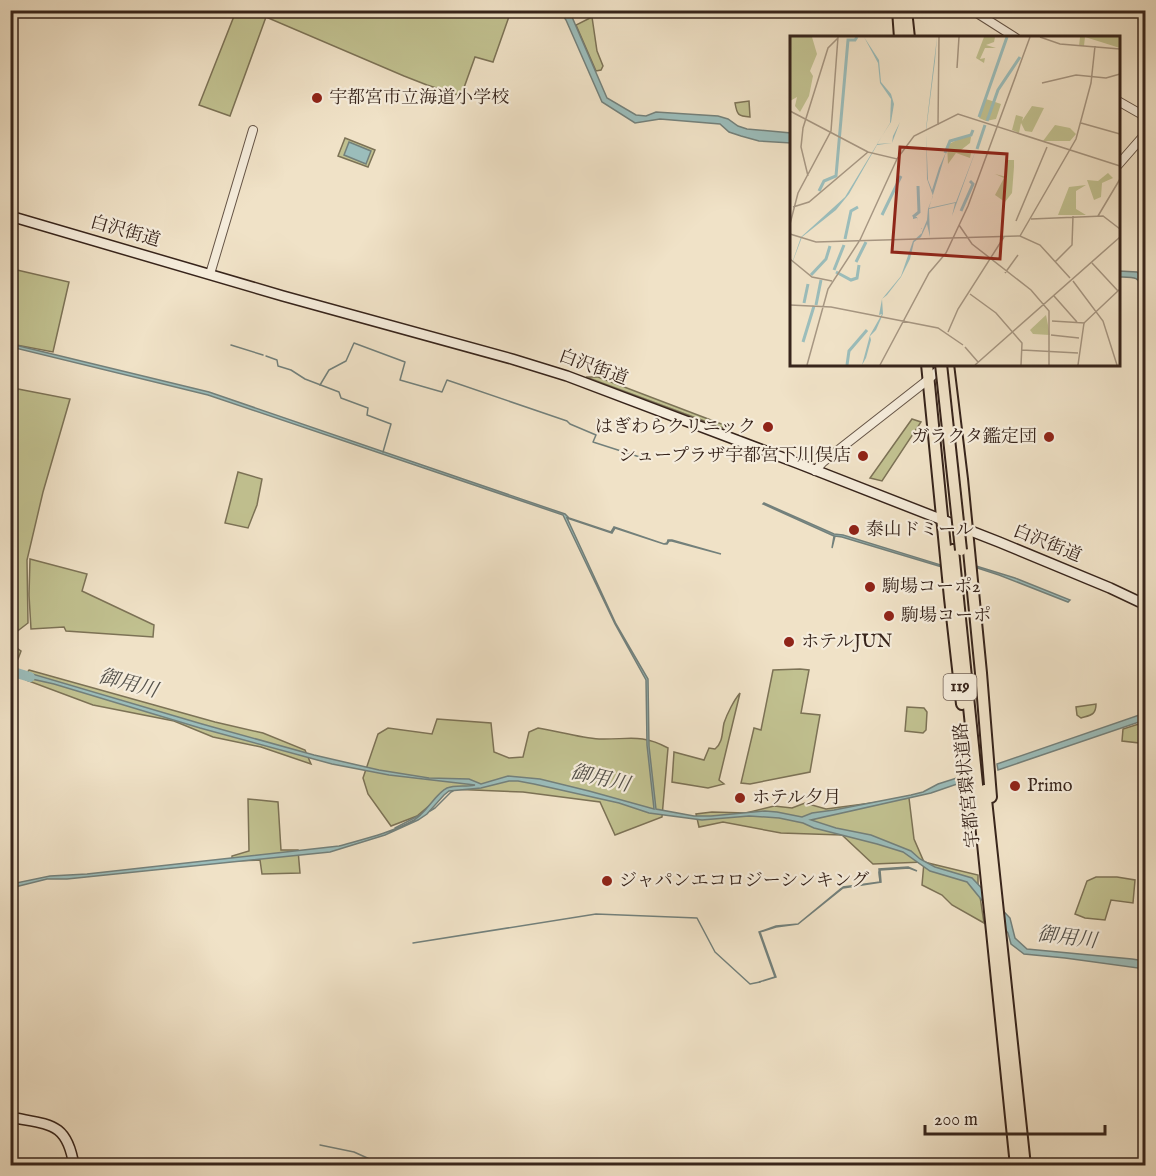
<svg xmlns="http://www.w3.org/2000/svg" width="1156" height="1176" font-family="'IM FELL English','Noto Serif JP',serif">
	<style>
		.green { fill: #c1c190; stroke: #7c7256; stroke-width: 1.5 }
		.water { fill: #9bbdbb; stroke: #73807b; stroke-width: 1.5 }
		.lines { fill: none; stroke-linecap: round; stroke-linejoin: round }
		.stream { stroke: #73807b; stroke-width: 1.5 }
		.river { stroke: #9bbdbb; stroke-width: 10 }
		.tertiary-casing { stroke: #655446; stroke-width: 10 }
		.secondary-casing { stroke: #37241b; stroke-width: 12 }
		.trunk-casing { stroke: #37241b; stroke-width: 14 }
		.tertiary { stroke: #f5ecdb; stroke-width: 8 }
		.secondary { stroke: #f5ecdb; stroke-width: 9 }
		.trunk { stroke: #f0e2c7; stroke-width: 10 }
		.trunk-bridge-casing { stroke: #37241b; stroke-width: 14; stroke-linecap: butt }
		.trunk-bridge { stroke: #f0e2c7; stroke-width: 10 }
		.poi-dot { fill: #8f2418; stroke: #f5ecdb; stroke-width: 2 }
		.labels { text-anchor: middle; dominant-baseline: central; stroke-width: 4.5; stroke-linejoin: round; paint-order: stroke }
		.shield { fill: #f5ecdb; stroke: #706055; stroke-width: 1.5 }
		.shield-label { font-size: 16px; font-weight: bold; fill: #37241b }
		.poi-label { font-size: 18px; fill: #37241b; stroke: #f5ecdb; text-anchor: start }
		.street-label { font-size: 18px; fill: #37241b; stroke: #f5ecdb }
		.water-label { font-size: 20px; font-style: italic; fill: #55524b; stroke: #f5ecdb }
		.inset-river { fill: none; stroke: #9bbdbb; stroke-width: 3 }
		.inset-road { fill: none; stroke: #a69682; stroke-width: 1.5 }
		.view { fill: #8f2418; fill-opacity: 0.15; stroke: #8f2418; stroke-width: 3 }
		.inset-edge { fill: none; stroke: #37241b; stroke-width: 3 }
	</style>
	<rect width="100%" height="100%" fill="#f0e2c7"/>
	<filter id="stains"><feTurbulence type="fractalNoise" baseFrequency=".00333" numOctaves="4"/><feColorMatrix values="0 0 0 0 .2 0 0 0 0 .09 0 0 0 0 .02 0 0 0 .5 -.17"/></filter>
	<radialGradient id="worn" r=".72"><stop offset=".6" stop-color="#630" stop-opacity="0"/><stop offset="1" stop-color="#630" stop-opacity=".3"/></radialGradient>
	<!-- green -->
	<g class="green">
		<path d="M236,11V10L511,11L493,62L475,57L461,96L427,85L404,76L266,17L230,116L199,105Z"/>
		<path d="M592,17L597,51L603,66L601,70L596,71L576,25Z"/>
		<path d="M749,101L750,117C738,116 737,115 735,103Z"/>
		<path d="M345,138L375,150L368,167L338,156Z"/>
		<path d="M17,270L69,282L53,352L11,344V300Z"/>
		<path d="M586,377H598L724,425L731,429L723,428Z"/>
		<path d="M18,389L70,399L43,492L27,560L28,623L11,636L10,412Z"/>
		<path d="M912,419L921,422L882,481L870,478Z"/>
		<path d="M238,472L262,479L257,505L248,528L225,523Z"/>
		<path d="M30,559L87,574L82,591L154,625L153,637L66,631L64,627L31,629L29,595Z"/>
		<path d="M11,644L21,651L18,659L11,665Z"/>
		<path d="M800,669L809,670L801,713L820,715L810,772L750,784L741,783L754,728L761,730L773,670Z"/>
		<path d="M29,670L215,722L263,733L305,750L311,764L261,747L213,737L174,721L93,705L26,680V674Z"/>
		<path d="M740,693L719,780L724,784L708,788L672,782L674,752L704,760L709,748L715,749C723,743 722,732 724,723C727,714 734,700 740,693Z"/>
		<path d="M1096,704C1096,715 1091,715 1081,718L1077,715L1076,707Z"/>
		<path d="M907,707L924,708L927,712L926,730L923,733L905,731Z"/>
		<path d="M437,719L491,723L494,752L509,758L523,757L529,732L538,728C557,731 580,738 599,739C627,740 641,733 668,748L662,817L615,835L600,802L523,792L449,789L417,816L391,826L368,794L363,778L378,734L388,728L432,734Z"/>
		<path d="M1145,722V762H1141L1139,743L1122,741L1123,729Z"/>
		<path d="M909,798L914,839L924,862L978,875V883L984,923L952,905L942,895L922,885L924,862L873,864L842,835L781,833L723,822L699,827L696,814L712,812L746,813L774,806L792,808L805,803L826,809Z"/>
		<path d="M248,799L278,802L281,850H298L300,873L262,874L260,860L232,861V856L249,851Z"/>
		<path d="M1096,877H1117L1135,880L1133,903L1111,900L1105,920L1085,918L1075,914L1087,881Z"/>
	</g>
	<!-- water -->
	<g class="water">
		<path d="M560,11H566L572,17L607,98L636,115L646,116L656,112L718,116L728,119L738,126L747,129L791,133V143L759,141L741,136L729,132L720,124L660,119L635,123L602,102L566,20Z"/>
		<path d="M349,142L371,151L366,164L344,155Z"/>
		<path d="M1119,271L1137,272L1145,280V291C1137,276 1136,277 1119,277Z"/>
		<path d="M11,344L209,392L565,514L569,518L611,532L614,527L664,544L667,543L668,540H672L721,554L672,541H669L667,544H664L615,528L612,533L567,518L616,624L648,679L649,746L656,809L694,816H711L765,811L777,812L802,817L812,813L834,810L911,795L923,792L938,784L963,776V782L931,793L811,820L836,828L871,835L911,851L920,859L935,867L972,878L1010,918L1015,938L1027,949L1132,959L1145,961V969L1065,958L1024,954L1011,944L1008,933L1002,925L967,882L930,871L903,852L877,844L814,828L803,823L779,818L749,816L702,820L649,813L619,803L534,784L518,781H509L481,788L449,791L444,795L427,814L418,820L385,835L330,852L67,879H47L11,888V884L50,876L87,874L339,846C364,839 391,833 414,820C427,812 436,793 447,788C455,785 466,787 475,785L389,775L332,764L200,728L54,684L14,675L19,670L202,724L314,755L379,770L429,778L469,779L481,784L508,776L540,779L589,791L654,809L647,745L646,680L615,624L563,515L208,395L11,347Z"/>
		<path d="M764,503L834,534L843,535L941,565L942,567L842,537L835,536L832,548L834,536L763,504Z"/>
		<path d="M976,566L1015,578L1070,600L1068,602L999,575L977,568Z"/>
		<path d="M1145,713V720L998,770L997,764Z"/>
		<path d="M908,867L917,871L909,868L880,870L881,882L843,888L798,924L776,927L760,932L776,977L759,982L775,977L759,932L776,926L798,924L843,887L880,882L879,869Z"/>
	</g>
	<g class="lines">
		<!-- stream -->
		<g class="stream">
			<path d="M231,345L263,355"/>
			<path d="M266,356L277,360L278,366L291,370L305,379L339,392L341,398L368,408L367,415L391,424L383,452"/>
			<path d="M320,385L329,370L346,361L354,343L405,362L400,380L442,392L447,380L567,421L570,424L596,435L593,442L649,460"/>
			<path d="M430,811L435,808L451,792L453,791"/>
			<path d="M395,828L420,815"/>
			<path d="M879,872L880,882"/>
			<path d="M413,943L596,914L697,918L715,952L750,984L760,982"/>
			<path d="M320,1145L354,1152L385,1166"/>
		</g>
		<!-- river -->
		<path class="river" d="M10,671L30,677"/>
		<!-- tertiary casing -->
		<g class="tertiary-casing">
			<g id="tertiary">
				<path d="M972,10L1016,38"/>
				<path d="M1118,101L1146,117"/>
				<path d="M1118,165L1146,133"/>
				<path d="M210,274L253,130"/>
				<path d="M815,471L823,462L929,379L943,366"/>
			</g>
		</g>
		<!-- secondary casing -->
		<g class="secondary-casing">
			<g id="secondary">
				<path d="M10,216L283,296L512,359L567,376L797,463L999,542L1110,588L1146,605"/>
				<path d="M10,1117C49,1125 67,1121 74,1166"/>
			</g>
		</g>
		<!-- trunk casing -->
		<g class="trunk-casing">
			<g id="trunk">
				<path d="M898,10L900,38"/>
				<path d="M906,10L909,38"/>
				<path d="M927,364L950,598L962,704"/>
				<path d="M948,364L962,479L981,673L991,797"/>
				<path d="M953,550L1016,1166"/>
				<path d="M985,790L1025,1166"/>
			</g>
		</g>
		<!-- tertiary -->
		<use href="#tertiary" class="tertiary"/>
		<!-- secondary -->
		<use href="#secondary" class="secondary"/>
		<!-- trunk -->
		<use href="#trunk" class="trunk"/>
		<!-- trunk-bridge casing -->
		<g class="trunk-bridge-casing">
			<path id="trunk-bridge" d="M941,364L961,550"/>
		</g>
		<!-- trunk-bridge -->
		<use href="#trunk-bridge" class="trunk-bridge"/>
	</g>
	<!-- markers -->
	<g class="poi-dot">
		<circle cx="317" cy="98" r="6"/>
		<circle cx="768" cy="427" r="6"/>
		<circle cx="1049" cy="437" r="6"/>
		<circle cx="863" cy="456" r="6"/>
		<circle cx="854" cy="530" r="6"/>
		<circle cx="870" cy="587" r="6"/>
		<circle cx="889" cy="616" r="6"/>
		<circle cx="789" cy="642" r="6"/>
		<circle cx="1015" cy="786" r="6"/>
		<circle cx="740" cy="798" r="6"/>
		<circle cx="607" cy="881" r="6"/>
	</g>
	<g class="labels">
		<!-- shield labels -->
		<rect class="shield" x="943.5" y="674" width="33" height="26" rx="4.5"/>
		<g class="shield-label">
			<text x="960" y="687">119</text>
		</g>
		<!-- poi labels -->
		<g class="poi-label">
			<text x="329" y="98">宇都宮市立海道小学校</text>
			<text x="756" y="427" text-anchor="end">はぎわらクリニック</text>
			<text x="1037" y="437" text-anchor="end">ガラクタ鑑定団</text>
			<text x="851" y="456" text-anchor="end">シュープラザ宇都宮下川俣店</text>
			<text x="866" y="530">泰山ドミール</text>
			<text x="882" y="587">駒場コーポ2</text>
			<text x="901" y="616">駒場コーポ</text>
			<text x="801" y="642">ホテルJUN</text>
			<text x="1027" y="786">Primo</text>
			<text x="752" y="798">ホテル夕月</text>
			<text x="619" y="881">ジャパンエコロジーシンキング</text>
		</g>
		<!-- street labels -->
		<g class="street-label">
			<text transform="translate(125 232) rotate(16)">白沢街道</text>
			<text transform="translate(593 368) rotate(20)">白沢街道</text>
			<text transform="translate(1047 544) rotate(22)">白沢街道</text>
			<text transform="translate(968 785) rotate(-96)">宇都宮環状道路</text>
		</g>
		<!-- water labels -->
		<g class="water-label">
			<text transform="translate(128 684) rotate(15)">御用川</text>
			<text transform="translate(600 779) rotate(13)">御用川</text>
			<text transform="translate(1067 938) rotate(7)">御用川</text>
		</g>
	</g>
	<!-- overview -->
	<g transform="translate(790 36)">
		<rect width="330" height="330" fill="#f0e2c7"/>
		<path d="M0,1H22L27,18L20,35L23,40L19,60L10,76L5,70L7,61L0,65ZM194,1H205L204,6L196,9L206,12H195L190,23L195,22L194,27L186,22ZM290,1H330V12L295,1L294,10H289ZM196,63L211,68L206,83L196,85L189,82ZM242,70L254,72L242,96L235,95L231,87L229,97L222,94L226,79L233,81L232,85ZM265,89L280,92L286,98L280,105H253ZM177,99L181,101L180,107L171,114L181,117L180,122L166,117L158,128L157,109ZM217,124H224V131L222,157L215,166L205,159L214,142L205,138L217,141ZM318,137L323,142L312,147L311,161L304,164L297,144L308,145ZM296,149L286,155V173L296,179H268L279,151ZM256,279L260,299L243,298L240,294Z" fill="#c1c190"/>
		<path d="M74,1L89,24L91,46L101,58L104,68L101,86L87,108L102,107L103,100L110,86L102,107L87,109L59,158L46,174L12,201L0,233L11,201L55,161L100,87L101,63L90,47L88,27ZM147,1L145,25L136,95L138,144L142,154L149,132L156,116L139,172L166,166L187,111L162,180L165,167L139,173L140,201L137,188L131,201L124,206L120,223L111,241L97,259L92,263L93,278L86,294L80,300L81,304L76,322L72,329L80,299L92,278L89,279L92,263L111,240L123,205L132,197V193H131V189L128,185L127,182L123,183V181H127L128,185L131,189V192L132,193V196L137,184L138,173L143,160L137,143L136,92Z" fill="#9bbdbb"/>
		<path class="inset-river" d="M189,81L217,1M197,85L208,54L230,21M187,113L195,89M155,117L160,105L181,99L183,94M29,155L34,145L46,140L58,4H65L67,1M171,175L183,148L180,145M92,179L111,140M123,181L129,176L128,150M55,203L61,175L68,171M66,226L76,206M44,234L54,209M46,236L61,244L67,242L69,229M21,239L36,223L40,210M14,267L18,248M26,269L31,244M13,306L24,270M57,329L59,315L77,294"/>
		<path class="inset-road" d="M250,1L270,8L330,13M167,32L169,1M252,47L286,39L316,42L330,38M0,75L78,116M291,87L330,98M148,89L149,1M18,140L11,111L13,92L38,12L48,2M3,171L19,166L78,116L107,123L124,100L168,78L330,130M308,180L330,143M241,183L313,180L330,193M226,185L257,111M0,188L8,157L41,95L48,1M169,189L182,208L241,254L259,275V329M0,198L26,206L230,200L250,209L280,242M230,200L286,103L301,47L305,10M0,223L22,241L42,245M265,226L282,209L283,180M302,227L328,255M215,237L228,219M283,245L313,285L327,329M180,258L206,277L232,307L231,329M264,260L287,286M0,269L41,271L148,292L173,309M262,285L295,287M158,296L168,273L214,201M261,299L289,302M175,311L188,326M232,314L288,317M17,329L38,253L70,204L107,123M90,329L139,237L156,217L178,170L240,1M185,329L330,201M288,329L294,287L330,253"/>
		<path class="view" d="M110,111L217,118L210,223L102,216Z"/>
		<rect width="330" height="330" class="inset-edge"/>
	</g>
	<!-- margin -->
	<rect width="1156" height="1176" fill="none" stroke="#f0e2c7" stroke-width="36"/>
	<rect x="12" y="12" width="1132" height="1152" fill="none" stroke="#37241b" stroke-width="3"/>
	<rect x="18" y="18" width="1120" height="1140" fill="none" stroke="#37241b" stroke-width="1.5"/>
	<!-- scale -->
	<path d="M925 1125v9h180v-9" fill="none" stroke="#37241b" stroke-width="3"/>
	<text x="934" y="1125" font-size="18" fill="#37241b" stroke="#f5ecdb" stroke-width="4.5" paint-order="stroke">200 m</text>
	<rect width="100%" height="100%" filter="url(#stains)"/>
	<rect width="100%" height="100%" fill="url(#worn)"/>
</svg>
